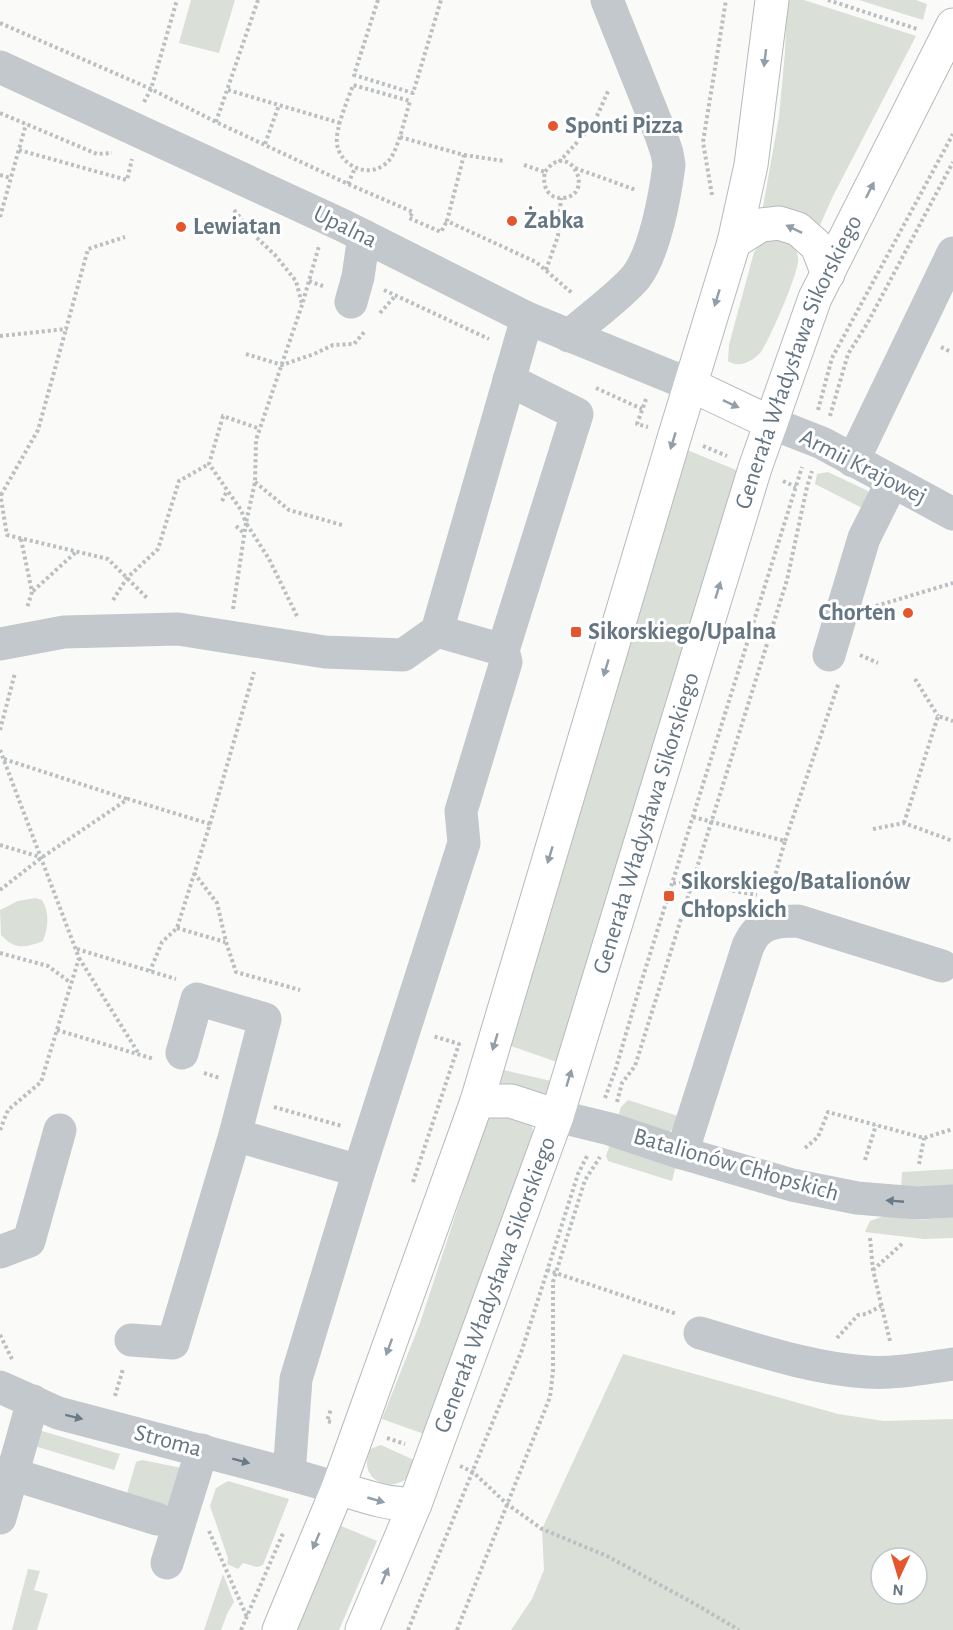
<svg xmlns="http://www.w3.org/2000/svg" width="953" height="1630" font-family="'Alegreya Sans',sans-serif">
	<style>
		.green { fill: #dadfd7; fill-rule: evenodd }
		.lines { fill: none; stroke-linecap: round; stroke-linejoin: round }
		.major-casing { stroke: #b5babe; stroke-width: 35 }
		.path { stroke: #bbbfc2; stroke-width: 4; stroke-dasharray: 3 3; stroke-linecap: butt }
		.minor { stroke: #c3c8cc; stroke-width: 33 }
		.major { stroke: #fff; stroke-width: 33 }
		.oneway { fill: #939fa8 }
		.oneway2 { fill: #6a7a87 }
		.poi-dot { fill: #e4572e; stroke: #fff; stroke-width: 2 }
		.labels { text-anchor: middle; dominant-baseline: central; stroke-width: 6; stroke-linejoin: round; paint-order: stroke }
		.poi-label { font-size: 24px; font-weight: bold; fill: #657683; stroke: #fff; text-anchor: start }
		.street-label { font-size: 24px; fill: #657683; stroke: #fff }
	</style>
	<rect width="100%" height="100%" fill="#fafaf8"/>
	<!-- green -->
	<g class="green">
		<path d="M191,0H235L219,53L179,43Z"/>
		<path d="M787,0H804L916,36L833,196L816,234L762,212L779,117L785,52Z"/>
		<path d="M859,0H916L927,4L923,20Z"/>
		<path d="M769,238L791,241C795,248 799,254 798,262C797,276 769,341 761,352C753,361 739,369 728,361L729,345L754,252L761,243Z"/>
		<path d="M687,450L741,472L557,1062L511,1046Z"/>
		<path d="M828,472L868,491L871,498L864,509L815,484L817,474Z"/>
		<path d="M35,898L42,900C50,913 48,928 43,941C25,948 15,950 1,935L0,910L18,901Z"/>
		<path d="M504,1070L551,1081L546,1094L518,1087L499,1089Z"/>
		<path d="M628,1100L678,1116L674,1128L669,1132L618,1117L621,1107Z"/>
		<path d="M495,1113L528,1119L532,1127L534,1136L427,1435L382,1419L420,1323L487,1119Z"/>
		<path d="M610,1144L676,1165L672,1181L608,1161L606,1156Z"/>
		<path d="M953,1169V1188H901L902,1172Z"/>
		<path d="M884,1216L919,1220L953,1217V1238L924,1239L865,1232L870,1221Z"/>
		<path d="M623,1354L838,1414L884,1421L953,1419V1630H511L532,1599L544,1570L542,1529ZM881,1558H917V1594H881Z"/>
		<path d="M35,1429L120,1454L114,1470L28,1444Z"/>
		<path d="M381,1445L416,1461C414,1466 411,1474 407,1478C394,1490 367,1484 367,1463C367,1459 369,1453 370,1449Z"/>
		<path d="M142,1460L182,1468L170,1506L160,1509L125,1500L136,1462Z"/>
		<path d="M228,1481L289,1499L263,1565L257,1567L243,1563L238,1569L227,1564L228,1558L210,1506L216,1488Z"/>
		<path d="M339,1525L377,1541L339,1630H294Z"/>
		<path d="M28,1569L40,1571L34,1590L48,1594L37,1630H12Z"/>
		<path d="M223,1574L234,1602L227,1614L221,1630H204Z"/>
	</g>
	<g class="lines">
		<!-- major casing -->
		<g class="major-casing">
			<g id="major">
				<path d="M734,242L761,225L779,223L798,229L817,246L828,274"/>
				<path d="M691,385L771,423"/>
				<path d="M477,1101H511L557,1116"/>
				<path d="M338,1488C364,1496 388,1505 415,1504"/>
				<path d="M279,1630L338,1488L477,1101L675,435L734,242L751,165L772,0"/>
				<path id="s1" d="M362,1630L415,1504L557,1116L755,468L815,298L953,25"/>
			</g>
		</g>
		<!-- path -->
		<g class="path">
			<path d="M378,0L354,75L413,93L441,0"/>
			<path d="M828,0L917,29"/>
			<path d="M0,23L151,89L216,122L348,184L413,212L409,218L441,232L447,221"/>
			<path d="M228,90L340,123"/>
			<path d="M144,102L151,89L177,0"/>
			<path d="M0,113L97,154L112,153"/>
			<path d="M216,122L258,0"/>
			<path d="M400,137C396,147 393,159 384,165C366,178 340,165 337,144C335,128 348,100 353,85L410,101L400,137L464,155L447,221L536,262L572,293"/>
			<path d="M265,144L279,105"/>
			<path d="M19,150L127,180L132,159"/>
			<path d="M464,155L504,161"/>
			<path d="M559,162L593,125L609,89"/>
			<path d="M524,165L545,172C542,185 547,199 563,198C597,195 569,137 545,172"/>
			<path d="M575,168L636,190"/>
			<path d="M0,175L11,178"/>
			<path d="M348,184L355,168"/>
			<path d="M712,195L703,142L726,0"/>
			<path d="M234,210L256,237L275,255L296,281L302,304"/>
			<path d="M0,217L26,124"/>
			<path d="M546,270L558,236L561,198"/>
			<path d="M309,281L323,286"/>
			<path d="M384,290L489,339"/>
			<path d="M380,313L396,295"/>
			<path d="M0,336L66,329L88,249L125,237"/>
			<path d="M941,347L951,352"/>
			<path d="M246,354L282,365L314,354L333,345L354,344L366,330"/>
			<path d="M596,388L642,409"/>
			<path d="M646,399L637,424L648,427"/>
			<path d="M818,410L832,358L953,134"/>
			<path d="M830,416L848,354L867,324L953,162"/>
			<path d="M703,446L727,456"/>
			<path d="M783,481L796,487"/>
			<path d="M255,482L289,510L342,525"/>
			<path d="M0,493L7,535L108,559L148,599"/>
			<path d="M1,495L38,430L66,329"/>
			<path d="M222,501L227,491"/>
			<path d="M236,526L244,533"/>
			<path d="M21,539L32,592L27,608"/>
			<path d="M33,591L76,552"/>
			<path d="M113,600L127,578L158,549L179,481L209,464"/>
			<path d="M876,606L953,583"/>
			<path d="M233,609L246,523L241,510L209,464L223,416L260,429"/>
			<path d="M297,616L269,559L246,523L255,482L256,440L302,305L319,246"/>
			<path d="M860,655L878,663"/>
			<path d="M915,679L938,716"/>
			<path d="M0,730L15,673"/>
			<path d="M0,750L79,958L41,1082L8,1110L0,1130"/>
			<path d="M4,759L127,799"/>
			<path d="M693,817L785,841L770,893"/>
			<path d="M904,823L938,716L953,721"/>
			<path d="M210,824L254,672"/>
			<path d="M873,829L904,823L953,841"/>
			<path d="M785,841L839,682"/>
			<path d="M0,845L40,857"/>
			<path d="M194,873L217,903L226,942L236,972L300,990"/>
			<path d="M673,883L692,884L757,895"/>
			<path d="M0,890L41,858L128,799L210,824L177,928L162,942L150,971"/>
			<path d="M177,928L225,942"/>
			<path d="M77,949L176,979"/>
			<path d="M0,953L48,966L71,983"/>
			<path d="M79,958L139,1054"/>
			<path d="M57,1030L154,1059"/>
			<path d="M204,1073L220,1078"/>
			<path d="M605,1098L615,1071L641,983L802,467"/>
			<path d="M617,1102L622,1083L635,1066L787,580L807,487L812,471"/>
			<path d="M274,1107L342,1126"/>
			<path d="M805,1148L818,1137L828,1112L924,1138L953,1129"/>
			<path d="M865,1160L876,1125"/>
			<path d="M919,1164L924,1138"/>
			<path d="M413,1182L459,1044L433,1036"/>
			<path d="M870,1238L873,1270L890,1341"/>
			<path d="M547,1270L677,1314"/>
			<path d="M873,1270L904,1242"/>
			<path d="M0,1335L12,1359"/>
			<path d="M837,1338L858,1315L866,1314L881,1306"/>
			<path d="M115,1396L123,1369"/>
			<path d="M331,1422L327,1421L331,1409"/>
			<path d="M387,1438L405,1444"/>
			<path d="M460,1466L473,1472L507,1504L542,1529L607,1556L695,1604L739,1630"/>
			<path d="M209,1531L247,1617"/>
			<path d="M241,1630L284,1531"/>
			<path d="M408,1630L522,1350L578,1174L588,1154"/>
			<path d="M457,1630L550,1397L553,1371V1282L585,1180L600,1157"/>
		</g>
		<!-- minor -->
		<g class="minor">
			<path d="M0,67L342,225L527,318L691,385"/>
			<path d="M351,302L358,277L364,236"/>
			<path d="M569,336C589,318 619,297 636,277C655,252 665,196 669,165L667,153L661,135L607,0"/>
			<path d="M771,423L822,443L953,514"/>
			<path d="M853,461L953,253"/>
			<path d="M0,644L64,632L178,629L325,652L403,655L437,631L527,318"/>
			<path d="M503,650L577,414L509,380"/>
			<path d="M829,655L864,538L892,482"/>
			<path d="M182,1053L197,999L265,1019L235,1135"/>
			<path d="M557,1116L610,1129L682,1153L792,1185L857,1198L917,1203L953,1201"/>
			<path d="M682,1153L748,946C750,942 753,936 756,933C767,921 784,921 798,921L942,966"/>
			<path d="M0,1252L29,1241L60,1130"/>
			<path d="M700,1333C755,1349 809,1368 866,1372C895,1374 925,1368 953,1364"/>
			<path d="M131,1340L173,1343L235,1135L359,1171"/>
			<path d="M0,1387L58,1413L289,1474L338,1488"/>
			<path d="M12,1474L157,1519"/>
			<path d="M289,1474L296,1379L359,1171L464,843L461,811L506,662L503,650L437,631"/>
			<path d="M0,1518L33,1401"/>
			<path d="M167,1563L202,1450"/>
		</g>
		<!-- major -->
		<use href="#major" class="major"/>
	</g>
	<!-- one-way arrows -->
	<defs><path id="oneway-solid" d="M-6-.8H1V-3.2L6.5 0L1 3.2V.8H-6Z" transform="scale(1.5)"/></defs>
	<g class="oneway">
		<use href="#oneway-solid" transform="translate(765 58) rotate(97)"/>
		<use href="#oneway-solid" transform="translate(870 190) rotate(-63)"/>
		<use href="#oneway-solid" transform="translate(794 229) rotate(-154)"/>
		<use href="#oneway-solid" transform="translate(717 298) rotate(107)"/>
		<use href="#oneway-solid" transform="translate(731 404) rotate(25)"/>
		<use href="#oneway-solid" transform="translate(673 441) rotate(107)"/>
		<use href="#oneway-solid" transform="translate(718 590) rotate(-73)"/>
		<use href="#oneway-solid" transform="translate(606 668) rotate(107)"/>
		<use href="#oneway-solid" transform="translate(550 855) rotate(107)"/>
		<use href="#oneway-solid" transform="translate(495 1042) rotate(107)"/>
		<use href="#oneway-solid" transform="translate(569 1078) rotate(-73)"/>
		<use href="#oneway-solid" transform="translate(389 1347) rotate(110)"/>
		<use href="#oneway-solid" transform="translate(376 1500) rotate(16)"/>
		<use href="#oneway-solid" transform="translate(316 1541) rotate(113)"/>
		<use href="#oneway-solid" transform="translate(385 1576) rotate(-67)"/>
	</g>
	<g class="oneway2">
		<use href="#oneway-solid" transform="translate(895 1201) rotate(-175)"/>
		<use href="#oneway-solid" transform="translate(74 1417) rotate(14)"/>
		<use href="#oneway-solid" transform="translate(241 1461) rotate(15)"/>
	</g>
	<!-- markers -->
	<g class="poi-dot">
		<circle cx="553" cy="126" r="6"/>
		<circle cx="512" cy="221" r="6"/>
		<circle cx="181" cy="227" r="6"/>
		<circle cx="908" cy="613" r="6"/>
		<rect x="570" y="626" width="12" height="12" rx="3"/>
		<rect x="663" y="890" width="12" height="12" rx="3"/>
	</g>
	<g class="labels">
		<!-- poi labels -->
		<g class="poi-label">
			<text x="565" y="126">Sponti Pizza</text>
			<text x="524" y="221">Żabka</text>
			<text x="193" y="227">Lewiatan</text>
			<text x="896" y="613" text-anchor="end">Chorten</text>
			<text x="588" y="632">Sikorskiego/Upalna</text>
			<text x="681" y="882">Sikorskiego/Batalionów<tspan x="681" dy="28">Chłopskich</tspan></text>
		</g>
		<!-- street labels -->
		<g class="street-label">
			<text transform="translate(345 227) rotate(26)">Upalna</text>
			<text stroke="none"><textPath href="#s1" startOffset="1342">Generała Władysława Sikorskiego</textPath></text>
			<text transform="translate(863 467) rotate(27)">Armii Krajowej</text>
			<text stroke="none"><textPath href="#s1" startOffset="856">Generała Władysława Sikorskiego</textPath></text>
			<text transform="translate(736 1165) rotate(16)">Batalionów Chłopskich</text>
			<text stroke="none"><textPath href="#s1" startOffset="370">Generała Władysława Sikorskiego</textPath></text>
			<text transform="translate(168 1441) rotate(15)">Stroma</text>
		</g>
	</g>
	<!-- north arrow -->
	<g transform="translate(899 1576) rotate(184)"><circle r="28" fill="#ffffff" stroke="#c1c8cd" stroke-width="1.5"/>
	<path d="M0-4.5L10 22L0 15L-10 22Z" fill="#e4572e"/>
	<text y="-9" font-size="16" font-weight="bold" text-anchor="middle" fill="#657683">N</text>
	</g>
</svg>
